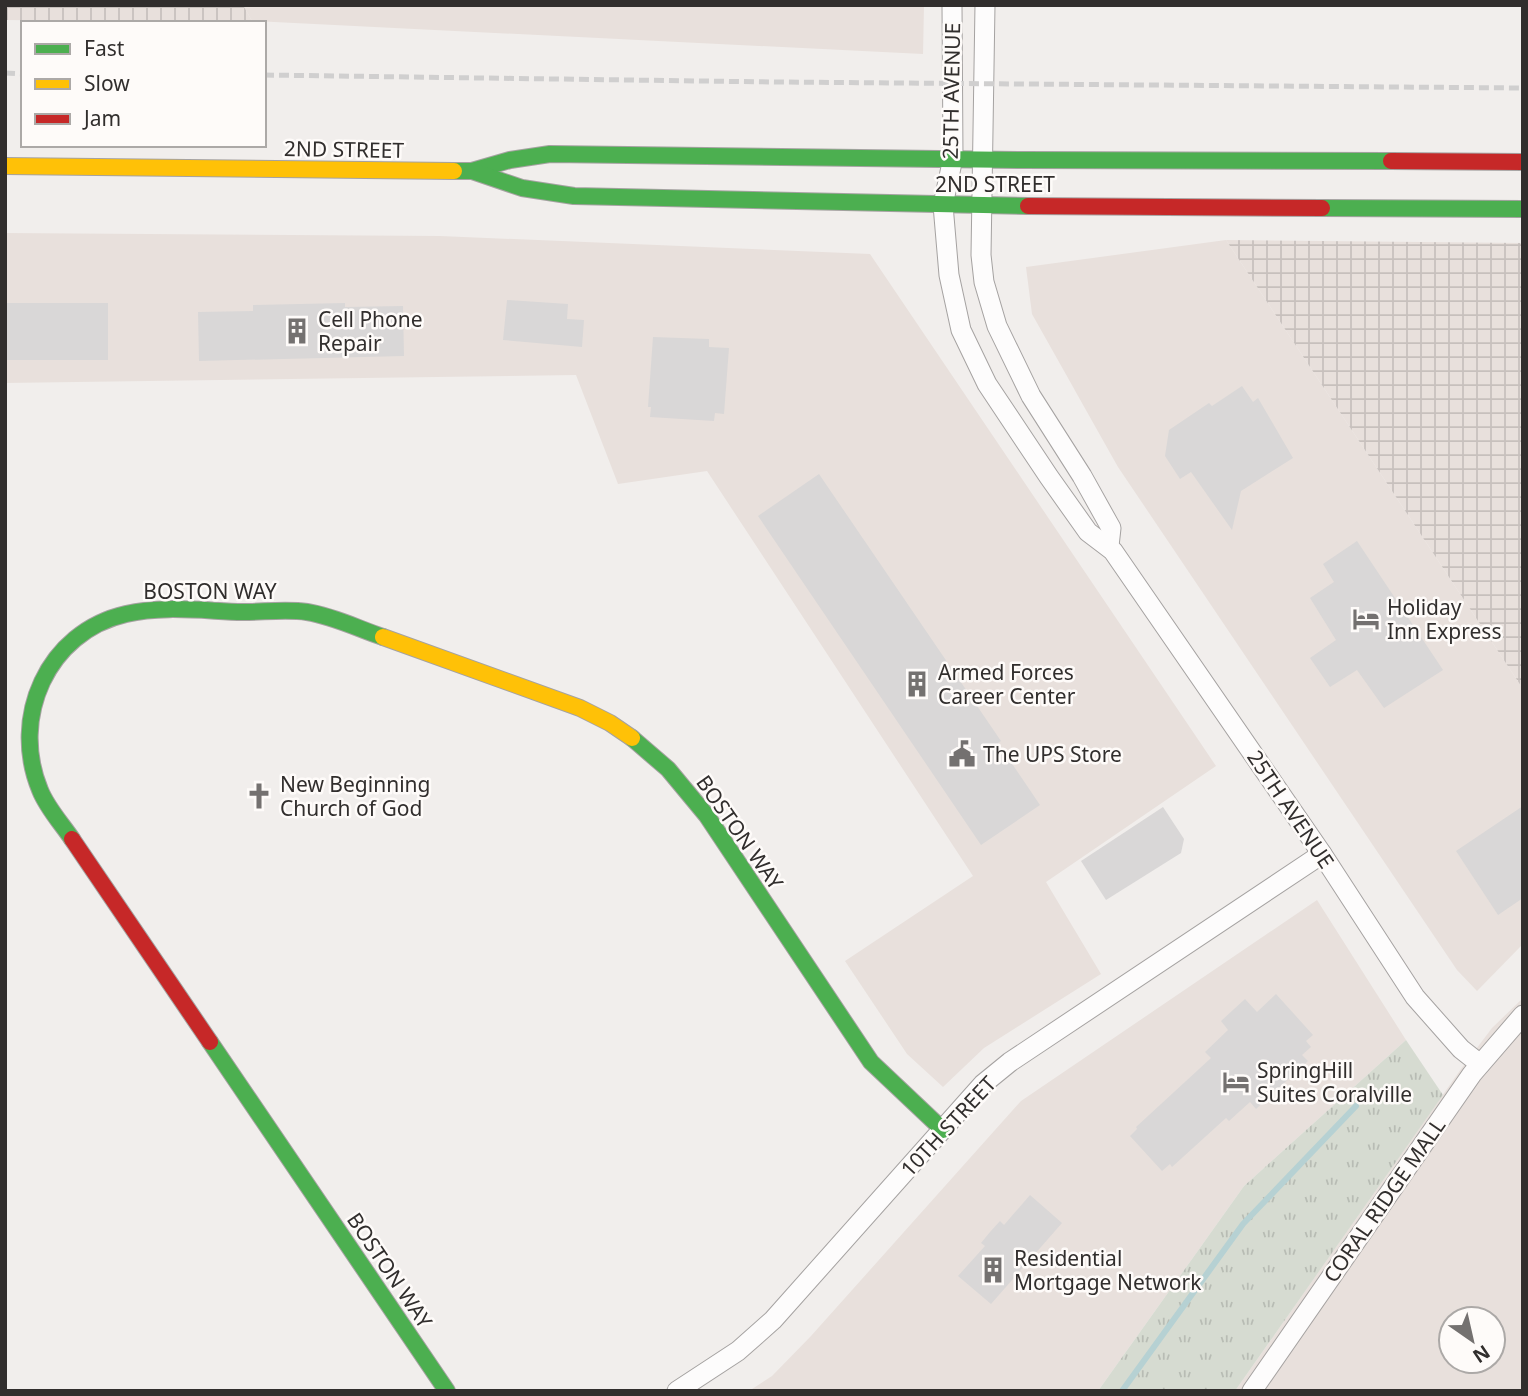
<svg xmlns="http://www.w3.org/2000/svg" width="1528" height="1396" font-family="'Noto Sans',sans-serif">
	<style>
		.built { fill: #e8e0dc; fill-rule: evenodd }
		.industrial { fill: url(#industrial-grid) }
		.park { fill: url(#park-tufts) }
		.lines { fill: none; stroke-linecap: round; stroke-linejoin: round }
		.stream { stroke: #b6d1d3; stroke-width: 6 }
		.building { fill: #d9d7d7 }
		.street-casing { stroke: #a5a2a1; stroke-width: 21 }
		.fast-casing { stroke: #a5a2a1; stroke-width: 18 }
		.slow-casing { stroke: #a5a2a1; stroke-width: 18 }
		.jam-casing { stroke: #a5a2a1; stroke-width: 18 }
		.street { stroke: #fdfcfc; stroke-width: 19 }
		.fast { stroke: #4caf50; stroke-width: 16 }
		.slow { stroke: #ffc107; stroke-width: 16 }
		.jam { stroke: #c62828; stroke-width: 16 }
		.rail { stroke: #d0cfcf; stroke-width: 5; stroke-dasharray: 10 5; stroke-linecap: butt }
		.labels { text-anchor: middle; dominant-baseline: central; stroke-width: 5; stroke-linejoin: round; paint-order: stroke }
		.street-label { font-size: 21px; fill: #312e2d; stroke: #fefbf9 }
		.poi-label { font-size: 21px; fill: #312e2d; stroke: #fefbf9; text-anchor: start }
	</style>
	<defs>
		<pattern id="industrial-grid" width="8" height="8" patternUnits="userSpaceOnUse" patternTransform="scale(1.75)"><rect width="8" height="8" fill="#e8e0dc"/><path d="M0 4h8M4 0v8" fill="none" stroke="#c7c0bd"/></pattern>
		<pattern id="park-tufts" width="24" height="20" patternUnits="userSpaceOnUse" patternTransform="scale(1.75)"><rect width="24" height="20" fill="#d6dbd1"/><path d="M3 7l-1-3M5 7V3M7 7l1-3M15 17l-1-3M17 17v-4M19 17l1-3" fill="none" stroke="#b8bcb4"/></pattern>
	</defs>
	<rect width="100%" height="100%" fill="#f1eeec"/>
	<!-- built -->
	<g class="built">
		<path d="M243,5H924L923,54L252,21Z"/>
		<path d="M5,233L440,236L870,254L1216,766L1046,882L1101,974L984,1048L943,1087L907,1054L845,961L973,876L707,471L618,484L576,375L5,383Z"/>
		<path d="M1226,240L1523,689V944L1477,991L1457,970L1118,467L1032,314L1026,267Z"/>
		<path d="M1317,900L1406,1040L1244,1186L1098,1391H749L772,1376L811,1336L1021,1101Z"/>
		<path d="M1523,998V1391H1235L1461,1069L1492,1028ZM1451,1319H1493V1361H1451Z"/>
	</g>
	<!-- industrial -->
	<g class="industrial">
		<path d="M5,5H243L252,21L5,20Z"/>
		<path d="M1226,240L1523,243V689Z"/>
	</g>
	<!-- park -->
	<path class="park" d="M1406,1040L1443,1095L1235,1391H1098L1244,1186Z"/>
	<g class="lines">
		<!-- stream -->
		<path class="stream" d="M1122,1391L1243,1224L1356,1106"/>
	</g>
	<!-- building -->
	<g class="building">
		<path d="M507,300L568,304L567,319L584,320L582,347L503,340Z"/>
		<rect x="5" y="303" width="103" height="57"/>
		<path d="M345,303V307L403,306L404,356L199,361L198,312L253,311V305Z"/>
		<path d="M653,337L709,339V347L729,348L724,414L715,413L714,421L650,417L651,407H648Z"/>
		<path d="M1242,386L1253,402L1258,398L1293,458L1241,491L1232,530L1191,472L1180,479L1165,456L1169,430L1209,403L1212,406Z"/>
		<path d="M819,474L1001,741L998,743L1040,805L981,845L758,516Z"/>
		<path d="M1357,541L1443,670L1384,708L1357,670L1330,687L1310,658L1336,640L1310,598L1334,582L1323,564Z"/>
		<path d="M1523,806V898L1498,915L1456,851Z"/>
		<path d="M1163,807L1184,839L1181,853L1106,900L1081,861Z"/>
		<path d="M1276,994L1313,1035L1306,1041L1311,1047L1302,1055L1308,1061L1256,1109L1250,1102L1229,1121L1226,1118L1172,1167L1170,1164L1162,1171L1130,1136L1137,1129L1136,1127L1211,1058L1205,1052L1228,1030L1221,1021L1245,999L1257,1012Z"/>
		<path d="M1030,1195L1062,1223L991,1304L958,1276L985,1246L981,1243L990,1232L1000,1221L1004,1225Z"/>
	</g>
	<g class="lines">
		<!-- street casing -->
		<g class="street-casing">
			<g id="street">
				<path d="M952,5L953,158L943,205L949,275L961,330L987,384L1049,477L1088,532L1113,551L1322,854L1415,997L1461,1049L1480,1064"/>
				<path d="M985,5L981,255L984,282L997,326L1031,396L1082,476L1111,528L1109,546"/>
				<path d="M677,1391L738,1351L773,1320L983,1084L1010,1062L1322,854"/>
				<path d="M1252,1391L1472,1074L1523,1015"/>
			</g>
		</g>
		<!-- fast casing -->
		<g class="fast-casing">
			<g id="fast">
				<path d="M454,171H472L510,160L550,154L1023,160L1391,161"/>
				<path d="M472,171L522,188L574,196L1028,206"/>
				<path d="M1322,208L1523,209"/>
				<path d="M632,738L668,769L707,816L871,1062L943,1130"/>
				<path d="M72,839C62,824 47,808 40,790C10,718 47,632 126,614C163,605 205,611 243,612C264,612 287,609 307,612C333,616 359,629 383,637"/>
				<path d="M210,1042L447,1391"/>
			</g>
		</g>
		<!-- slow casing -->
		<g class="slow-casing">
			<g id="slow">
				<path d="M5,166L454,171"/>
				<path d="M383,637L580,708L610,723L632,738"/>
			</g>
		</g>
		<!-- jam casing -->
		<g class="jam-casing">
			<g id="jam">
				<path d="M1391,161L1523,162"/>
				<path d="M1028,206L1322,208"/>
				<path d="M72,839L210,1042"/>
			</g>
		</g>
		<!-- street -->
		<use href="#street" class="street"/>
		<!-- fast -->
		<use href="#fast" class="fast"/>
		<!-- slow -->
		<use href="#slow" class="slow"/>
		<!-- jam -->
		<use href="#jam" class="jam"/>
		<!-- rail -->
		<g class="rail">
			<path d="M5,73L23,74"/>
			<path d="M264,75L774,82L1523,88"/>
		</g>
	</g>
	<!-- icons -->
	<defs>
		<g id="building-bare" transform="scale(2.1)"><path d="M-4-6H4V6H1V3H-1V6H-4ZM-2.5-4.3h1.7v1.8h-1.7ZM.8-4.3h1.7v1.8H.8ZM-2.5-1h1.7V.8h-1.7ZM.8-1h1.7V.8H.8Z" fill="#747170" stroke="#fefbf9" stroke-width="2.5" paint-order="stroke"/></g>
		<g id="hotel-bare" transform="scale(2.1)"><path d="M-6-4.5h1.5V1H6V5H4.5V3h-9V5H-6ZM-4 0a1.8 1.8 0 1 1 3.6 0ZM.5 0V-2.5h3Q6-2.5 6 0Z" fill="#747170" stroke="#fefbf9" stroke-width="2.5" paint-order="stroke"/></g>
		<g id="civic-bare" transform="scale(2.1)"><path d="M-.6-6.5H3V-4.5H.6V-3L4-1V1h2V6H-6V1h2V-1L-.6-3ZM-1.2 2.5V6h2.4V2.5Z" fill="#747170" stroke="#fefbf9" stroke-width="2.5" paint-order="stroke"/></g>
		<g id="church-bare" transform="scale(2.1)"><path d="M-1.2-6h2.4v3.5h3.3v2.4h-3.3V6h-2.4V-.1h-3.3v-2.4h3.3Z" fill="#747170" stroke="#fefbf9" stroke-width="2.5" paint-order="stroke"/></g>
	</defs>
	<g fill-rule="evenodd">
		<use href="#building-bare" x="297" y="331"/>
		<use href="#hotel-bare" x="1366" y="619"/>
		<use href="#building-bare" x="917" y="684"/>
		<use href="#civic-bare" x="962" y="754"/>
		<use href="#church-bare" x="259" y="796"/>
		<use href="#hotel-bare" x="1236" y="1082"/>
		<use href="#building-bare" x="993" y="1270"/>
	</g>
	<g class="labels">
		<!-- street labels -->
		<g class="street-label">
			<text transform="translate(951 91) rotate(-89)">25TH AVENUE</text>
			<text transform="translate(344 149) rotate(1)">2ND STREET</text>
			<text x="995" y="184">2ND STREET</text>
			<text x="210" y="591">BOSTON WAY</text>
			<text transform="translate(1291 809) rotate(56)">25TH AVENUE</text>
			<text transform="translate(740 832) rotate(55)">BOSTON WAY</text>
			<text transform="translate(948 1126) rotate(-47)">10TH STREET</text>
			<text transform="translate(1384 1200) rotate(-55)">CORAL RIDGE MALL</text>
			<text transform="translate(390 1270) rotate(56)">BOSTON WAY</text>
		</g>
		<!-- poi labels -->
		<g class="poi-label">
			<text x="318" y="319">Cell Phone<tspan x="318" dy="24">Repair</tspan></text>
			<text x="1387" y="607">Holiday<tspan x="1387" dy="24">Inn Express</tspan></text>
			<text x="938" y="672">Armed Forces<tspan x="938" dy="24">Career Center</tspan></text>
			<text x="983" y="754">The UPS Store</text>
			<text x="280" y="784">New Beginning<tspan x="280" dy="24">Church of God</tspan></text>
			<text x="1257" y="1070">SpringHill<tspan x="1257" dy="24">Suites Coralville</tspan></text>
			<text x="1014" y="1258">Residential<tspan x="1014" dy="24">Mortgage Network</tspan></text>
		</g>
	</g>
	<!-- border -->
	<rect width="1528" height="1396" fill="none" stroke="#312e2d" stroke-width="14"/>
	<!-- legend -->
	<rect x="21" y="21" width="245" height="126" fill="#fefbf9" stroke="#aca9a7" stroke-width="2"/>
	<rect x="35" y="44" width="35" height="10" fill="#4caf50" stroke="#aca9a7" stroke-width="2"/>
	<text x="84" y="56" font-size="21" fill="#312e2d">Fast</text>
	<rect x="35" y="79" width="35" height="10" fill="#ffc107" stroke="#aca9a7" stroke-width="2"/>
	<text x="84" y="91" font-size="21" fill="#312e2d">Slow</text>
	<rect x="35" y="114" width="35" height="10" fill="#c62828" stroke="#aca9a7" stroke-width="2"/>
	<text x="84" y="126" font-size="21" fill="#312e2d">Jam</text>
	<!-- north arrow -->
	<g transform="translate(1472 1340) rotate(146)"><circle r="33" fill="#fefbf9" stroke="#aca9a7" stroke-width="2"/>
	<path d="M0-5L12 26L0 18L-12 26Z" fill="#747170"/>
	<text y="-10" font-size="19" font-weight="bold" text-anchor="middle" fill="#312e2d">N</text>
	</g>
</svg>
